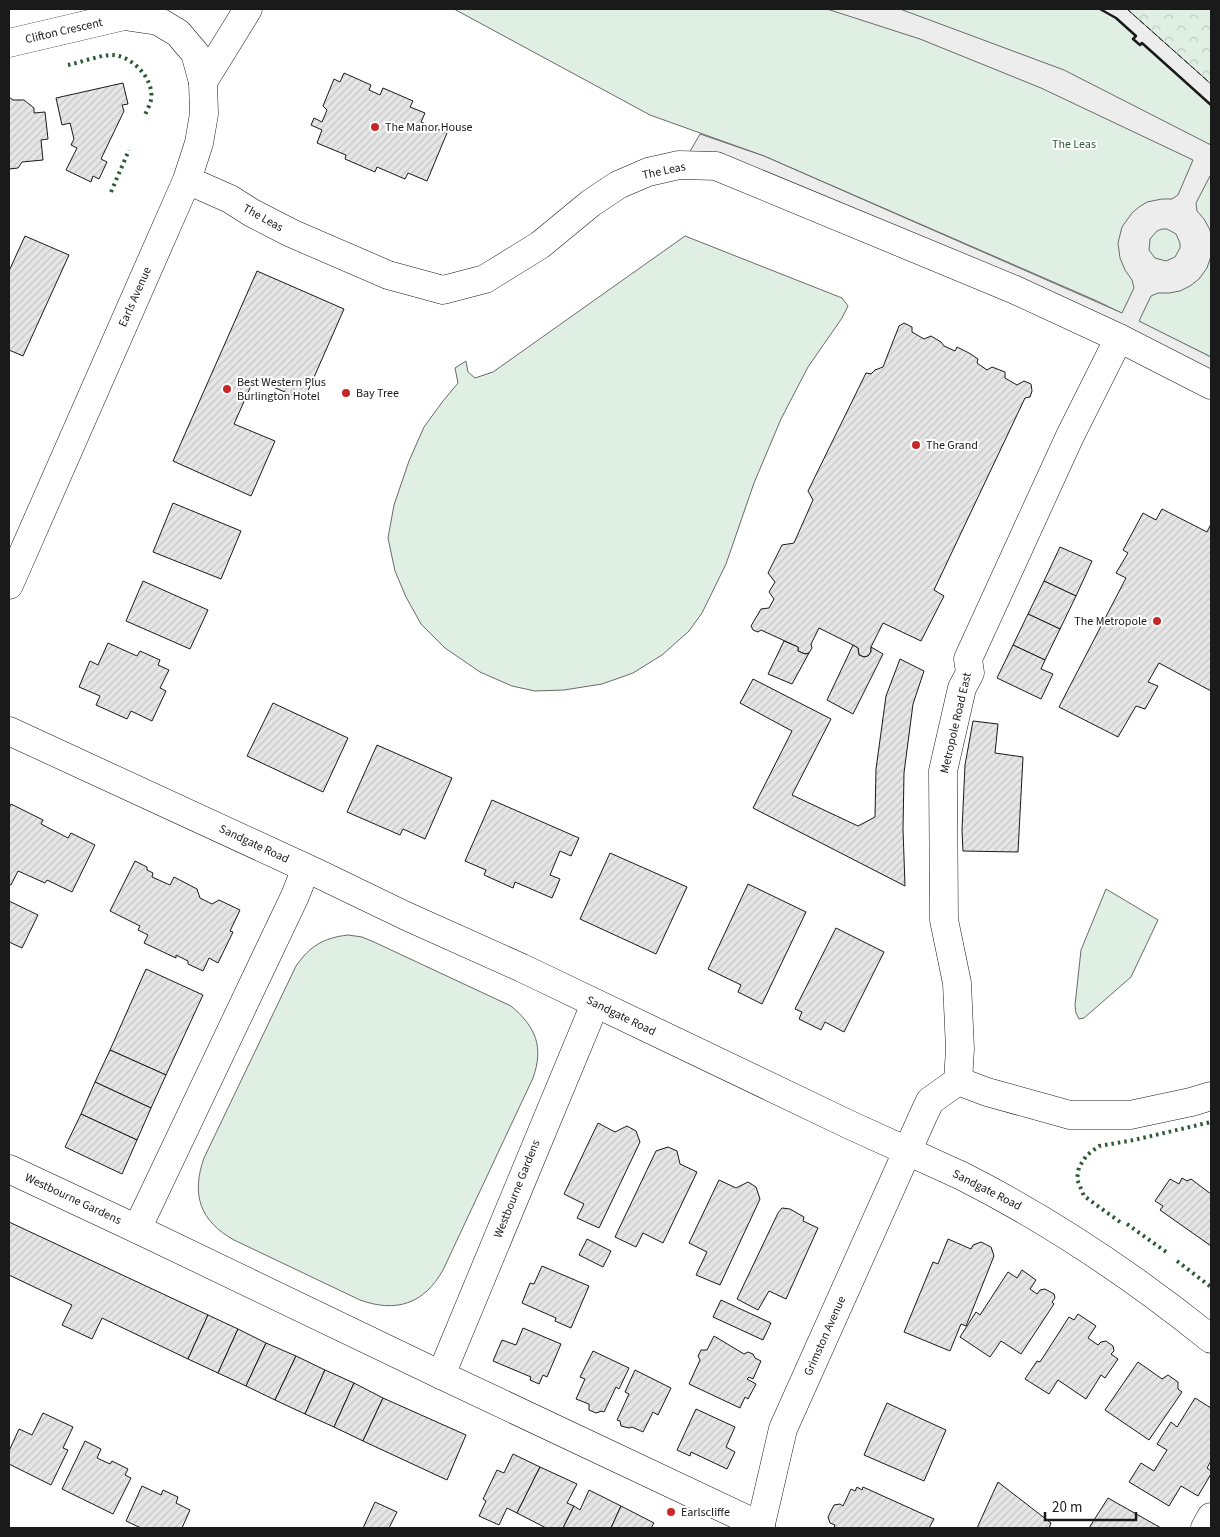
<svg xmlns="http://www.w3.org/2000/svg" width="1220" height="1537" font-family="'Source Sans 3',sans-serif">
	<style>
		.green { fill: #e0efe3; stroke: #6a6a6a }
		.forest { fill: url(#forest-crowns); stroke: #6a6a6a }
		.parking { fill: #ededed; stroke: #6a6a6a; fill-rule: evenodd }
		.building { fill: url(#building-hatch); stroke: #1a1a1a }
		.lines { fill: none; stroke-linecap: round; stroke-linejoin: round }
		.street-casing { stroke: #1a1a1a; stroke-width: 29 }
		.highway-casing { stroke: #1a1a1a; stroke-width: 29 }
		.street { stroke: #fff; stroke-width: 28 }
		.highway { stroke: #fff; stroke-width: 28 }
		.hedge { stroke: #2b5a34; stroke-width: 4; stroke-dasharray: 2.5 4; stroke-linecap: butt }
		.fence { stroke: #1a1a1a; stroke-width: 1; stroke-dasharray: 6 2.5; stroke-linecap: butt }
		.wall { stroke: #1a1a1a; stroke-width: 2.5 }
		.poi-dot { fill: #c62828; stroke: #fff; stroke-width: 2 }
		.labels { text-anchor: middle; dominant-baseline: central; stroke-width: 4; stroke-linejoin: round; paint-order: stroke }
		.street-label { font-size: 12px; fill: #1a1a1a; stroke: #fff }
		.poi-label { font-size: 12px; fill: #1a1a1a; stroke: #fff; text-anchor: start }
		.park-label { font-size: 12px; fill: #2b5a34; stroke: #fff }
	</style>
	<defs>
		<pattern id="forest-crowns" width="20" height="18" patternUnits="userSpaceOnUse" patternTransform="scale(1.25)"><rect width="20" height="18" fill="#e0efe3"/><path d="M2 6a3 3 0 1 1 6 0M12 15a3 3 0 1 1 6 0" fill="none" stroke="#c0ccc2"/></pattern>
		<pattern id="building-hatch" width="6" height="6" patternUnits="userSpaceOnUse" patternTransform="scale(1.25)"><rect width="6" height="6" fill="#e6e6e6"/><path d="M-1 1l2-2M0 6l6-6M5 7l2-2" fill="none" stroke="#c5c5c5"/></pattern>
	</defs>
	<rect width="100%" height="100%" fill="#fff"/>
	<!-- green -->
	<g class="green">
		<path d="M454,9H1211V357L1097,301L764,156L650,115Z"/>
		<path d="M685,236L842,298L848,306L842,318L808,367L781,419L754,483L726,564L702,613L689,631L662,655L633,673L602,684L564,690L535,691L512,686L480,672L445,648L421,624L406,597L395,571L388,538L394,505L409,461L424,427L443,401L458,383L455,368L466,361L468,372L475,378L493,372Z"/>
		<path d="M1106,889L1158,920L1131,977L1084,1018L1079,1019L1076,1013L1075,1005L1081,950Z"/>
		<path d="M348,935L362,937L374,942L511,1006C536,1027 544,1047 533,1078L443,1270C424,1304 396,1313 360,1300L234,1240C200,1221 191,1195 204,1158L296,966C310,946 323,938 348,935Z"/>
	</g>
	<!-- forest -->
	<path class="forest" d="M1127,9H1211V84Z"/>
	<!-- parking -->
	<g class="parking">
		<path d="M827,9H900L1064,70L1211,145V176H1210L1196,203L1197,211L1204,219L1210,230L1211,236V256L1207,268L1199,279L1190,286L1180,291L1169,293H1158L1151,296L1139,321L1211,357V390L688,155L700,134L764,156L1122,313L1134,288L1132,280L1125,270L1120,258L1118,243L1122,227L1132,213L1139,207L1147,202L1162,199H1172L1178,195L1193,160L1041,88L920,39ZM1162,229H1167L1176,234L1180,243V248L1175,257L1166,261L1155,258L1149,250L1150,239L1157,231Z"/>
		<path d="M1100,9H1127L1211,84V105L1142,43L1140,45L1133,39L1136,36L1116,18Z"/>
	</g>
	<!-- building -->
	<g class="building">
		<path d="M344,73L371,85L369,90L380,95L383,88L413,101L410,107L425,113L421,122L447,133L427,181L408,173L405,179L377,167L375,172L345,159L346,155L317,143L322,130L311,125L314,118L322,122L327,110L323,106L334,79L340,82Z"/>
		<path d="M123,83L128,104L122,105L124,111L101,159L107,162L99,179L93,176L91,182L66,170L77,148L71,145L74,139L70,123L62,125L56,98Z"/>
		<path d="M9,97L13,100H24L34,108V113L45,112L48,139L41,140L43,160L22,162L18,168L9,169Z"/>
		<path d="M25,236L69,255L23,356L9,350V271Z"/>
		<path d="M257,271L344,309L304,400L254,379L234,424L275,441L251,496L173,461Z"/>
		<path d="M904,323L912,327V332L924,339L931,336L941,342L944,346L955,351L957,347L969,353L978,359L977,363L987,370L992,367L1005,372V378L1017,385L1024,381L1031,384L1032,391L1030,397L1025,398L934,590L944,596L921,641L883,623L871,647V652L868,656L864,657L859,655L858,648L853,645L819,628L811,644L812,648L809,653L805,654L798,651V647L761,630L758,632L753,630L751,626L761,609L769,608L774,599L769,592L775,582L768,573L782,545L794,543L813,500L808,491L866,373L871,374L875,370L883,367L899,326Z"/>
		<path d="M173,503L241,531L221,579L153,552Z"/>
		<path d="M1162,509L1207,532L1211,524V691L1159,663L1148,682L1158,686L1145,709L1136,706L1118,737L1059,707L1126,578L1116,573L1128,553L1123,550L1143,513L1156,520Z"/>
		<path d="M1060,547L1092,561L1076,596L1044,581Z"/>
		<path d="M143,581L208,610L190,649L126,621Z"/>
		<path d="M1044,581L1076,596L1060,629L1028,614Z"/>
		<path d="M1028,614L1060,629L1045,660L1013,645Z"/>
		<path d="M784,641L798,647V651L805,654L809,653L792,684L768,674Z"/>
		<path d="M108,643L137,656L140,651L160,660L158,665L169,670L160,688L166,691L152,721L131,711L127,719L96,705L100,696L79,687L90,661L98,665Z"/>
		<path d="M853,645L858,648L859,655L864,657L868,656L871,652V647L883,654L853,714L827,700Z"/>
		<path d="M1013,645L1045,660L1041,669L1053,674L1041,699L997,678Z"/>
		<path d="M900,659L924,671L913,704L904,773L903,829L905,886L753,808L792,731L740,703L753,679L831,719L792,795L858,826L875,817L876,769L886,696Z"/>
		<path d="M273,703L348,738L323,792L247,756Z"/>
		<path d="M973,721L998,724L995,753L1023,757L1018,852L963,851L962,830L965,765Z"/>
		<path d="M377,745L452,778L425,839L403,829L400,835L347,812Z"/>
		<path d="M492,800L579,838L571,856L560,851L550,875L560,879L552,898L515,882L513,888L484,875L486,870L465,861Z"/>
		<path d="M11,804L43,820L41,824L68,838L71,833L95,845L72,892L47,880L45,883L18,871L11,885L9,884V808Z"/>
		<path d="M610,853L687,887L656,954L580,919Z"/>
		<path d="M135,861L147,867V870L153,873L152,877L170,885L174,877L197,889L200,898L212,904L219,900L240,910L230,931L233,932L218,963L209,958L203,971L188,964V961L176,955V958L144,943L148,935L138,930L140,926L110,911Z"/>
		<path d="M748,884L806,912L762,1004L738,992L741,985L708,969Z"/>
		<path d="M9,901L38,915L22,948L9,942Z"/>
		<path d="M836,928L884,952L844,1032L825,1022L821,1030L799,1019L802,1012L795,1009Z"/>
		<path d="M146,969L203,995L166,1075L110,1050Z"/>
		<path d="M110,1050L166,1075L151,1108L95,1082Z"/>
		<path d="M95,1082L151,1108L137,1140L81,1114Z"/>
		<path d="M81,1114L137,1140L122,1174L65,1147Z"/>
		<path d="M598,1123L615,1132L627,1126L636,1131L640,1142L599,1228L577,1218L584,1204L564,1194Z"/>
		<path d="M668,1147L677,1151L680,1164L697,1172L663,1243L643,1233L636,1247L615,1237L656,1151Z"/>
		<path d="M1182,1178L1187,1181L1191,1179L1211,1194V1246L1160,1210L1163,1206L1155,1201L1170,1179L1179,1184Z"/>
		<path d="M719,1180L736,1188L748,1182L756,1187L760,1199L720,1285L696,1275L707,1252L689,1243Z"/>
		<path d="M782,1208L790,1209L804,1217L803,1221L818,1228L786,1299L769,1291L758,1310L737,1299L778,1213Z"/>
		<path d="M9,1222L208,1315L188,1359L102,1318L92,1339L62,1325L72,1305L9,1275Z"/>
		<path d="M587,1239L611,1251L603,1267L579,1255Z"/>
		<path d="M948,1239L971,1249L973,1245L981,1242L991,1247L994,1256L966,1326L961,1324L950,1351L904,1332L933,1262L938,1264Z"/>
		<path d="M542,1266L589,1286L571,1328L555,1321L556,1318L522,1303L530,1283L534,1284Z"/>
		<path d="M1022,1270L1036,1280L1030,1289L1037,1294L1040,1290L1045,1289L1054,1294L1055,1298L1052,1302L1054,1304L1021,1354L1001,1341L990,1357L960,1337L976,1312L980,1315L1008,1272L1017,1278Z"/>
		<path d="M721,1300L771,1323L763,1340L713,1317Z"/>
		<path d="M1078,1314L1096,1326L1088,1338L1098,1345L1101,1342L1106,1341L1113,1346L1114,1351L1111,1354L1118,1359L1105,1378L1101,1375L1086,1399L1058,1380L1049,1394L1025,1379L1037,1361L1040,1362L1069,1317L1074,1320Z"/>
		<path d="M208,1315L238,1329L218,1373L188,1359Z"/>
		<path d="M523,1328L561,1344L547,1377L543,1375L539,1384L530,1380L531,1377L493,1361L502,1340L516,1345Z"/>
		<path d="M238,1329L266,1343L246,1386L218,1373Z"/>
		<path d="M714,1336L744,1354L748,1352L753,1354L755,1358L761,1361L753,1379L749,1377L747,1379L756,1384L748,1399L745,1397L740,1408L689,1384L700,1360L698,1356L701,1350H707Z"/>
		<path d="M266,1343L296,1356L275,1400L246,1386Z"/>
		<path d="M593,1351L629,1368L619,1389L616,1387L604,1412L602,1411L596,1413L589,1410V1404L576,1399L585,1379L580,1377Z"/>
		<path d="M296,1356L325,1370L305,1414L275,1400Z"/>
		<path d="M1138,1362L1162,1379L1168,1375L1178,1382V1389L1182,1392L1149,1440L1105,1410Z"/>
		<path d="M325,1370L354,1383L334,1427L305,1414Z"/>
		<path d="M635,1370L671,1388L658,1415L653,1412L643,1432L632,1427L629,1428L621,1426L620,1421L617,1420L629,1394L625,1392Z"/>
		<path d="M354,1383L383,1398L363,1441L334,1427Z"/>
		<path d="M383,1398L466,1435L447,1480L363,1441Z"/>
		<path d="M1195,1398L1211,1408V1461L1207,1468L1211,1471V1474L1198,1496L1181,1486L1169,1506L1129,1482L1141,1463L1154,1471L1167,1450L1157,1444L1171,1422L1177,1427Z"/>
		<path d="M887,1403L946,1430L924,1481L864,1455Z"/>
		<path d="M696,1409L735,1427L726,1447L735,1452L727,1469L691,1452L690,1456L677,1450Z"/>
		<path d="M43,1413L73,1427L63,1448L68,1450L51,1485L9,1464V1451L19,1429L32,1435Z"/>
		<path d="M85,1441L101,1449L97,1458L110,1464L112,1461L128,1469L125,1475L131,1478L113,1514L62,1489Z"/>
		<path d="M513,1454L540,1467L517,1513L507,1508L499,1525L479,1516L486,1501L483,1499L497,1470L504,1473Z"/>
		<path d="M540,1467L577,1484L567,1503L574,1506L563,1528H546L517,1513Z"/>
		<path d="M998,1482L1051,1523L1049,1528H977Z"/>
		<path d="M142,1486L161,1495L163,1490L178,1497L176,1503L190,1510L182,1528H141L126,1521Z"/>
		<path d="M857,1487L862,1490L863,1487L934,1519L929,1528H834L835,1525L830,1523L828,1517L834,1505L840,1504L843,1506L851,1489L855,1491Z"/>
		<path d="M589,1490L621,1506L611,1528H563L574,1506L580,1510Z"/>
		<path d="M1108,1498L1161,1528H1089Z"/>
		<path d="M375,1502L397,1512L389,1528H363Z"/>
		<path d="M621,1506L654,1523L651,1528H611Z"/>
	</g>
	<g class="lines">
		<!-- street casing -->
		<g class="street-casing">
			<g id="street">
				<path d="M9,43L124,16L158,21L178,33L195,53L203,82"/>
				<path d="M187,180L230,199L252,213L291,233L388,275L443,290L485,279L540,245L591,203L618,185L648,172L679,165L716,166L1013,289L1119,338L1211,385"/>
				<path d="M9,585L187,180L199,143L204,114L203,82L248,9"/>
				<path d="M958,1081L987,1092L1070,1115H1130L1191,1102L1211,1096"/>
				<path d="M9,1169L137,1229L441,1375L761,1526"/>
				<path d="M137,1229L295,896L306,868"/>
				<path d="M441,1375L595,1004"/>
				<path d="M760,1528L783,1429L923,1116L930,1101L958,1081L960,1049L957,983L944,920L943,771L962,688L970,673L968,659L1070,436L1119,338"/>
				<path d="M1205,1528L1211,1517"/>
			</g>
		</g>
		<!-- highway casing -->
		<g class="highway-casing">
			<path id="highway" d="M9,731L319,874L406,916L522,968L850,1125L962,1176C1051,1221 1134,1277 1211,1339"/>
		</g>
		<!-- street -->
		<use href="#street" class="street"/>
		<!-- highway -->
		<use href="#highway" class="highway"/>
		<!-- hedge -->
		<g class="hedge">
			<path d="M68,65C82,62 97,56 110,55C131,54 155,79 151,100C150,105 147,110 145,115"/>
			<path d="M111,192L129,150"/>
			<path d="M1120,1222L1084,1196L1077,1179L1079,1167L1087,1155L1099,1146L1134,1140L1211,1122"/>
			<path d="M1127,1224L1169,1254"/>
			<path d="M1177,1261L1211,1287"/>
		</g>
		<!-- fence -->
		<path class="fence" d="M1127,9L1211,84"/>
		<!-- wall -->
		<path class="wall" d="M1100,9L1116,18L1136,36L1133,39L1140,45L1142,43L1211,105"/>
	</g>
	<!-- markers -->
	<g class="poi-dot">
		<circle cx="375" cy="127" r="5"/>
		<circle cx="227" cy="389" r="5"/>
		<circle cx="346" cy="393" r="5"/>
		<circle cx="916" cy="445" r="5"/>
		<circle cx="1157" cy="621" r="5"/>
		<circle cx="671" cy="1512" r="5"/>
	</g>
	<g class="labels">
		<!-- street labels -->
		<g class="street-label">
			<text transform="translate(64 31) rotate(-13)">Clifton Crescent</text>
			<text transform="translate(664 171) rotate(-12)">The Leas</text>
			<text transform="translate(263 218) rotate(29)">The Leas</text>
			<text transform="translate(135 297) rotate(-66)">Earls Avenue</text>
			<text transform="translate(956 723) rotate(-77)">Metropole Road East</text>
			<text transform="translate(254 844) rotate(25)">Sandgate Road</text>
			<text transform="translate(621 1016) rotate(26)">Sandgate Road</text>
			<text transform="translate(517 1189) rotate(-68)">Westbourne Gardens</text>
			<text transform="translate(987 1190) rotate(27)">Sandgate Road</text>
			<text transform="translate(73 1199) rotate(25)">Westbourne Gardens</text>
			<text transform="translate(825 1336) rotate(-66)">Grimston Avenue</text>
		</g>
		<!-- poi labels -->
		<g class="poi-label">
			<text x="385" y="127">The Manor House</text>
			<text x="237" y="382">Best Western Plus<tspan x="237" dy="14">Burlington Hotel</tspan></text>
			<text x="356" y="393">Bay Tree</text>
			<text x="926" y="445">The Grand</text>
			<text x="1147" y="621" text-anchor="end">The Metropole</text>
			<text x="681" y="1512">Earlscliffe</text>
		</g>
		<!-- park labels -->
		<g class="park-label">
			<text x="1074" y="144">The Leas</text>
		</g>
	</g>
	<!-- border -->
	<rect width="1220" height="1537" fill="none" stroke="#1a1a1a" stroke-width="20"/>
	<!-- scale -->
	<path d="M1045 1512v8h91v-8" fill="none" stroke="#1a1a1a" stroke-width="2.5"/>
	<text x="1052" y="1512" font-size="15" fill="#1a1a1a" stroke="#ffffff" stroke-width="4" paint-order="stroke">20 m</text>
</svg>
